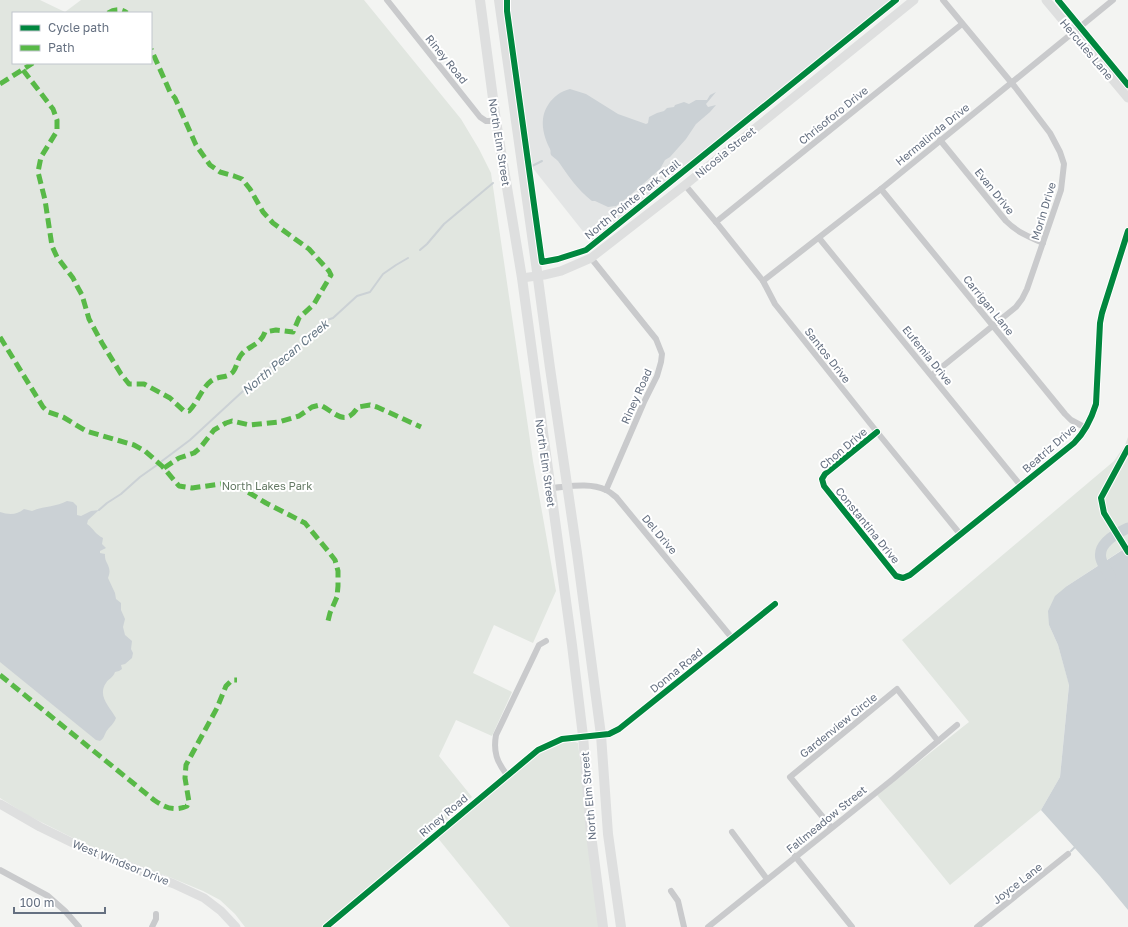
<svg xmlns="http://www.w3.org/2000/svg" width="1128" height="927" font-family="'Golos Text',sans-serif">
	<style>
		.built { fill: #e3e5e5 }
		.green { fill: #e1e6e0; fill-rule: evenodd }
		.water { fill: #cbd1d5 }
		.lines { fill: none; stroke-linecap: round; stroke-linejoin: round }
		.stream { stroke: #cbd1d5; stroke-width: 2 }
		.river { stroke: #cbd1d5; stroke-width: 11 }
		.street { stroke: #c9cacc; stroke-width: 6 }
		.secondary { stroke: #dedfdf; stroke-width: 9 }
		.primary { stroke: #dedfdf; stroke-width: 10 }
		.quiet { stroke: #58b947; stroke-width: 5; stroke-dasharray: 10 5; stroke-linecap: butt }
		.cycleway-casing { stroke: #fff; stroke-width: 8 }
		.cycleway { stroke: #00873e; stroke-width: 6 }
		.labels { text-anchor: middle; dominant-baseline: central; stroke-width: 4; stroke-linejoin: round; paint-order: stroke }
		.street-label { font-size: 11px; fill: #657081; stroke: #fff }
		.park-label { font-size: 11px; fill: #647964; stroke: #fff }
		.water-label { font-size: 12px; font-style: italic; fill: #667785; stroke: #fff }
	</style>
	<rect width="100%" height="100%" fill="#f3f4f2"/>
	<!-- built -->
	<path class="built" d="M507,0H895L593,244L532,167Z"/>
	<!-- green -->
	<g class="green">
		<path d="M0,0H40L65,12L81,0H364L461,119L479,149L491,173L533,461L556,591L533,643L494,625L473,673L512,692L492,736L456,720L439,756L472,797L325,927H245L235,914L220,900L203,891L167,876L123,861L79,841L27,815L0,798ZM13,13H151V63H13Z"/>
		<path d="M1128,437V546L1067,586L1049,625L1058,645L1069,684L1060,777L1041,810L950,885L877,795L969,722L902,640L1114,461L1125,445Z"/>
		<path d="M567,740L573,741L578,743L599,927H510L437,837L543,750Z"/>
	</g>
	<!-- water -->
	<g class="water">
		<path d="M570,89L586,94L618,114L646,124L648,123L649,117L657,113L664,111L667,108L674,107L675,105L684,102L689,104L696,100H707L710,95L716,92L706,104L708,107L716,105L710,112L696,124L686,139L670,157L665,160L660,169L628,197L616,206L608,207L595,201H592C577,189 569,177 558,161C556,159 553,157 551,155C550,153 551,151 550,149C543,135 539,119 548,105C553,97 561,91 570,89Z"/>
		<path d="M67,501L73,502L77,506V515L81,516L91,511L99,510L88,520L87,524C94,529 95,534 103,538L102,544L106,548L100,551V553L105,554C104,564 113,566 108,578L115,593L116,599L121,603V610L125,619L123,627L125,635L132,641L131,649L133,653L132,658L125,664L121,665L122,669L119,671L115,672C113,678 109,678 106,683C97,696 110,707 116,718C114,724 109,727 106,732C104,736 104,738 100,741L96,740L0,662V512C9,515 17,515 24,509L32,511C43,506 56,507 67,501Z"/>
		<path d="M1124,549L1128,554V910L1100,876L1041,810L1060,777L1069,685L1058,645L1049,625L1048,611L1055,596L1067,586Z"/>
	</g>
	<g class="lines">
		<!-- stream -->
		<g class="stream">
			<path d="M530,167L542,161"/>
			<path d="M420,250L427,244L444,224L493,183"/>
			<path d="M162,461L190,440L242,392L255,382L261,378L269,369L294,346L300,344L312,332L317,330L324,321L333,318L357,296L370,292L383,274L396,265L408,258"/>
			<path d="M99,510L107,503L121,494L140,477L157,465"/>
			<path d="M1071,851L1076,846"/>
		</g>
		<!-- river -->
		<path class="river" d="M1110,576C1107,570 1102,564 1101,559C1097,544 1117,533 1128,528"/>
		<!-- street -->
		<g class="street">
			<path d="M387,0L480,117L486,121H496"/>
			<path d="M940,140L1006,221C1017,232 1029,237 1043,243"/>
			<path d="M685,185L716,222L763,281L775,304L877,432L960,534"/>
			<path d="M881,189L1065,414L1071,420L1086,428"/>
			<path d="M716,222L962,24"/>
			<path d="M819,238L1021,486"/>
			<path d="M591,258L656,339L662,354L661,362L657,376L644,402L606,490"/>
			<path d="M763,281L881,189L1113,0"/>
			<path d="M932,375L1016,307L1022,299L1027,289L1061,190L1064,164L1060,152L1050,133L1015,87L943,0"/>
			<path d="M877,432L825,474L822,479L824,486L896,576L903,578L910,575L1074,443C1085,432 1091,420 1096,404L1100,323L1102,313L1128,231"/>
			<path d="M550,488C567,487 589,482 606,490C609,491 613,495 616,497L732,638"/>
			<path d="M507,775C497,762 493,752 496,735L539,645L546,641"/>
			<path d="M831,827L790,777L897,689L938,741"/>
			<path d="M732,832L767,879"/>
			<path d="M795,856L852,927"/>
			<path d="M0,870L48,896L65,911L79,927"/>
			<path d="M671,891L678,901L684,927"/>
			<path d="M152,927L156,919V914"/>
			<path d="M326,927L538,750L562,739L609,734L619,729L775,604"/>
			<path d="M708,927L893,779L957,725"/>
			<path d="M977,927L1068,854"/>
		</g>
		<!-- secondary -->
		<g class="secondary">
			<path d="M1046,0L1128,98"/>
			<path d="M522,278L544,275L561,271L591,258L685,185L914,0"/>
			<path d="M0,804L40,827L85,849L174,884L204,898L221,911L236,927"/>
		</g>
		<!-- primary -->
		<g class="primary">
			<path d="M480,0L496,121L522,278L572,645L583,736L591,835L603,927"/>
			<path d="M499,0L536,264L550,368L577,553L601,735L608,834L621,927"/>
		</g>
		<!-- quiet -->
		<g class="quiet">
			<path d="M108,13C114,9 121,8 127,13"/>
			<path d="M23,70L53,109L57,120V131L41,157L38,172L45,200L52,246L57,257L73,278L77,286L82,295L89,319L102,343L121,374L129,384H144L170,398L184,411H189C198,402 201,389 211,381C217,376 228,378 233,372C237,367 237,360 241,355C249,345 260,346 265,332L276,330L293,332L299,318L314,304L331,275L329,271L309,249L273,223L263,212L250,189L242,179L234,176L220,172L210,165L196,145L175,98L170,92L151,49"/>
			<path d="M0,84L33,63"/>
			<path d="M0,337L43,407L48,412L63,417L86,431L134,445L145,451L162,466L179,486L192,488L221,484L238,486L266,503L305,523L328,551L335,560L338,571V586L337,597L330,613L328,621"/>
			<path d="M164,468L179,458L194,453L200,448L214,430L226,423L232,421L250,425L279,422L299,416L312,407L320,405C335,412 345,428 358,407L370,405L377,407L421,427"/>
			<path d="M0,675L154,800C164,807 174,812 187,806L189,802L185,778L186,765L217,708L226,686L232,680H237"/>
		</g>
		<!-- cycleway casing -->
		<g class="cycleway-casing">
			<g id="cycleway">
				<path d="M507,0V11L542,262L558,259L586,250L896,0"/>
				<path d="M1058,0L1128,85"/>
				<path d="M877,432L825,474L822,479L824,486L896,576L903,578L910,575L1074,443C1085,432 1091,420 1096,404L1100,323L1102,313L1128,231"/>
				<path d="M1128,448L1101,498L1104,513L1128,552"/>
				<path d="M326,927L538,750L562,739L609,734L619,729L775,604"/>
			</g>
		</g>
		<!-- cycleway -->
		<use href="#cycleway" class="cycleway"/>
	</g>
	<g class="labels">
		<!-- street labels -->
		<g class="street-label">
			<text transform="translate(1087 49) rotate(50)">Hercules Lane</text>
			<text transform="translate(447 59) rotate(51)">Riney Road</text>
			<text transform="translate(833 115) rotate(-39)">Chrisoforo Drive</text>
			<text transform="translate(932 134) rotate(-39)">Hermalinda Drive</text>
			<text transform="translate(500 142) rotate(81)">North Elm Street</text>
			<text transform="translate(725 152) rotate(-39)">Nicosia Street</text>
			<text transform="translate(995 191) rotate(51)">Evan Drive</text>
			<text transform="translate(632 199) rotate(-39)">North Pointe Park Trail</text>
			<text transform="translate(1043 211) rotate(-73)">Morin Drive</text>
			<text transform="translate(989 305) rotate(51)">Carrigan Lane</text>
			<text transform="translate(828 355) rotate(52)">Santos Drive</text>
			<text transform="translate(928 355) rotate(51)">Eufemia Drive</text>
			<text transform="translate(636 396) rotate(-66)">Riney Road</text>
			<text transform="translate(843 448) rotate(-40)">Chon Drive</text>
			<text transform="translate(1049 448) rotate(-41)">Beatriz Drive</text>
			<text transform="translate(546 463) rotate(82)">North Elm Street</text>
			<text transform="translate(868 525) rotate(51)">Constantina Drive</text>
			<text transform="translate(660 534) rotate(50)">Del Drive</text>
			<text transform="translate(676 670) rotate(-39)">Donna Road</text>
			<text transform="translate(838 725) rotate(-39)">Gardenview Circle</text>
			<text transform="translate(588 796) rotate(-95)">North Elm Street</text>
			<text transform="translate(443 815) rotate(-40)">Riney Road</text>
			<text transform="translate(826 819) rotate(-39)">Fallmeadow Street</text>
			<text transform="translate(121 862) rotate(22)">West Windsor Drive</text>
			<text transform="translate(1017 883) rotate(-38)">Joyce Lane</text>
		</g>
		<!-- park labels -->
		<g class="park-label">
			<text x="267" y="485">North Lakes Park</text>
		</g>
		<!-- water labels -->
		<g class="water-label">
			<text transform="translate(285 357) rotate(-40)">North Pecan Creek</text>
		</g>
	</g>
	<!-- legend -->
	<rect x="12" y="12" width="140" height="52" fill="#ffffff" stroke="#c1c6cd"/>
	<rect x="20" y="25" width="20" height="6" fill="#00873e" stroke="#c1c6cd"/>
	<text x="48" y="32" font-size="12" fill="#657081">Cycle path</text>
	<rect x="20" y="45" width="20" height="6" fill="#58b947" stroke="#c1c6cd"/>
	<text x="48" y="52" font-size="12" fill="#657081">Path</text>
	<!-- scale -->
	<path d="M14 907v6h91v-6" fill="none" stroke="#657081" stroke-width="2"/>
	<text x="20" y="907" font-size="12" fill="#657081" stroke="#ffffff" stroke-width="3" paint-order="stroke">100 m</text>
</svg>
